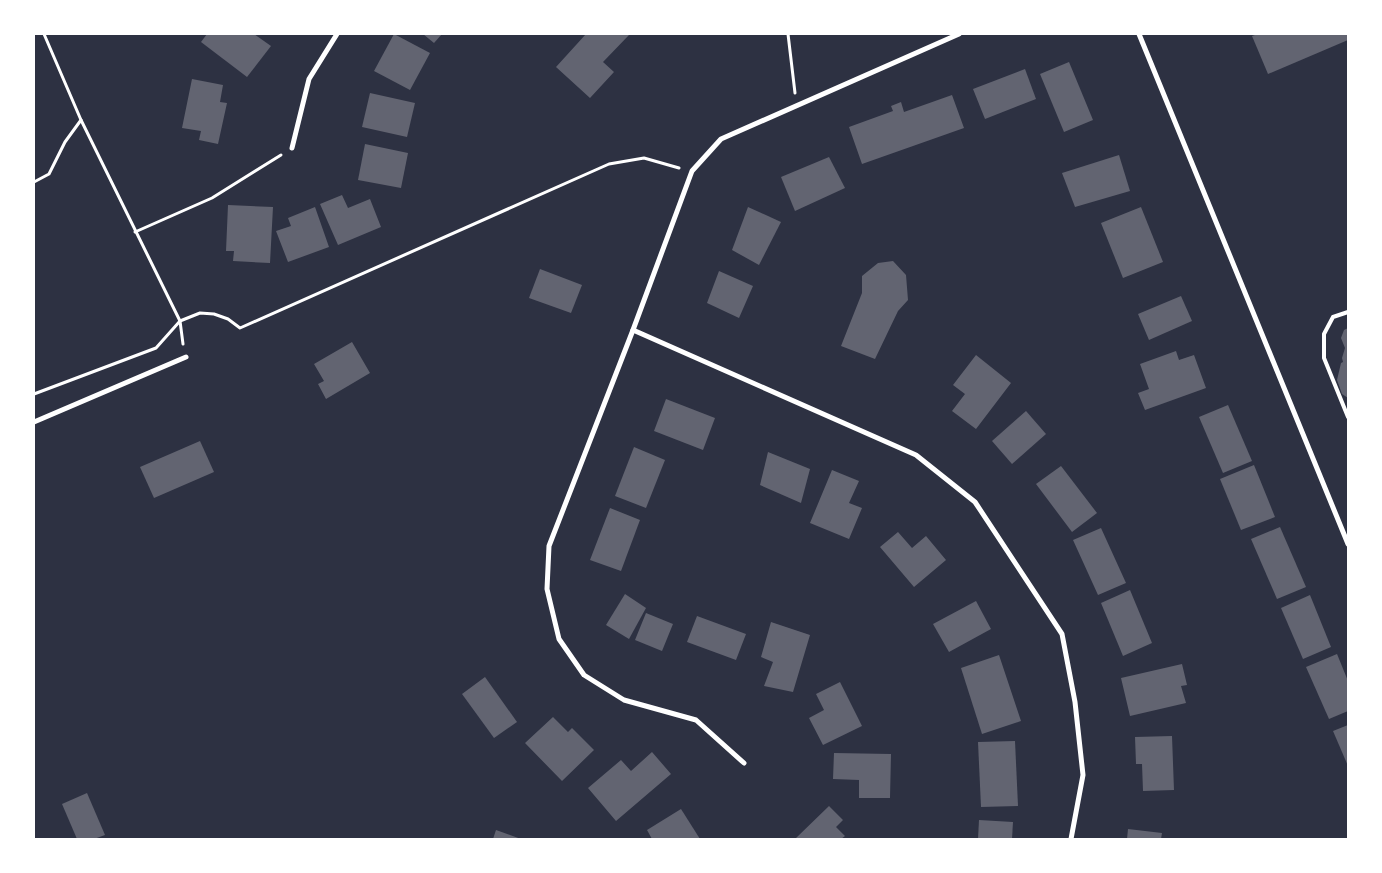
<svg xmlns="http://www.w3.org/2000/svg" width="1382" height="873" font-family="Cabin,sans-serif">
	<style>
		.building { fill: #626471 }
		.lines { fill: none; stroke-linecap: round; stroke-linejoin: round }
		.path { stroke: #fff; stroke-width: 3 }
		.service { stroke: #fff; stroke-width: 4 }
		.minor { stroke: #fff; stroke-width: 5 }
	</style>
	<rect width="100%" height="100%" fill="#2d3142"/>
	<!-- building -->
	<g class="building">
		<path d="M207,34H254L271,46L247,77L201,42Z"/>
		<path d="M394,34L430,53L410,90L374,71Z"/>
		<path d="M423,34H442L434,43Z"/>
		<path d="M586,34L629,35L603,62L614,72L590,98L556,67Z"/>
		<path d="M1258,34H1348V40L1268,74L1252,36Z"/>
		<path d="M1069,62L1093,120L1064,132L1040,74Z"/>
		<path d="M1025,69L1036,99L985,119L973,89Z"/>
		<path d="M192,79L223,85L220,102L227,103L218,144L199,140L201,131L182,128Z"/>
		<path d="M370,93L415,103L407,137L362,127Z"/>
		<path d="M952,95L964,128L862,164L849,127L893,111L891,106L901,102L904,112Z"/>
		<path d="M365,144L408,153L401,188L358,180Z"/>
		<path d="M1119,155L1130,191L1075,207L1062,173Z"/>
		<path d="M829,157L845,188L795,211L781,177Z"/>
		<path d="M342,195L348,208L370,199L381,227L338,245L320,204Z"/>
		<path d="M228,205L273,207L270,263L233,261L234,251H226Z"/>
		<path d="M315,207L329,247L288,262L276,231L291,226L288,218Z"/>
		<path d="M748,207L781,222L759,265L732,250Z"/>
		<path d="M1141,207L1163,262L1123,278L1101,223Z"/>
		<path d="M893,261L906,275L908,300L898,311L875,359L841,346L862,293V276L878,263Z"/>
		<path d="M540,269L582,285L571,313L529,298Z"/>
		<path d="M719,271L753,286L739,318L707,303Z"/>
		<path d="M1181,296L1192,321L1149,340L1138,314Z"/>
		<path d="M1348,328V398L1342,394L1337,380L1341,363L1343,362L1342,358L1345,348L1341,338L1344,330Z"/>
		<path d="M352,342L370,373L326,399L318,384L324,381L314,364Z"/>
		<path d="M1176,351L1179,360L1194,355L1206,388L1145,410L1138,393L1149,389L1140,364Z"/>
		<path d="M976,355L1011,383L976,429L952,411L965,394L953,385Z"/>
		<path d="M666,399L715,418L703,450L654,431Z"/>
		<path d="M1228,405L1252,461L1223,473L1199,417Z"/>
		<path d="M1026,411L1046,434L1012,464L992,441Z"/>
		<path d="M200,441L214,472L154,498L140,467Z"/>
		<path d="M634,447L665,460L646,508L615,496Z"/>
		<path d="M768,452L810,469L801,503L760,485Z"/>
		<path d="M1254,465L1275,517L1241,530L1220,479Z"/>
		<path d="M1061,466L1097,513L1072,532L1036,484Z"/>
		<path d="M832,470L859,481L849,503L862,508L849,539L810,523Z"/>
		<path d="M610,508L640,520L621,571L590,560Z"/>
		<path d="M1280,527L1306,587L1277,599L1251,539Z"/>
		<path d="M1101,528L1126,583L1098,595L1073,540Z"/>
		<path d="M898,532L912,548L926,536L946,560L914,587L880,547Z"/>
		<path d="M1130,590L1152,643L1123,656L1101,603Z"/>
		<path d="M625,594L646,608L629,639L606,625Z"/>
		<path d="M1310,595L1331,647L1303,659L1281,608Z"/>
		<path d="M976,601L991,629L949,652L933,624Z"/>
		<path d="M646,613L673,624L662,651L635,640Z"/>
		<path d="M697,616L746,634L736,660L687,642Z"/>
		<path d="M771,622L810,635L793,692L764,686L773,662L761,657Z"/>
		<path d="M1337,654L1348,681V711L1329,719L1306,667Z"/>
		<path d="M999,655L1021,721L982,734L961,668Z"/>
		<path d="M1182,664L1187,685L1181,686L1186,703L1130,716L1121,678Z"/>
		<path d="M485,677L517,722L494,738L462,694Z"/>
		<path d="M840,682L862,726L823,745L809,718L824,710L816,694Z"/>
		<path d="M553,717L568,732L572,728L594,750L562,781L525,743Z"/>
		<path d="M1348,725V766L1333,731Z"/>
		<path d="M1172,736L1174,790L1143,791L1142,764H1136L1135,737Z"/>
		<path d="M1015,741L1018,806L981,807L978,742Z"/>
		<path d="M652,752L671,774L616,821L588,788L621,760L631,771Z"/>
		<path d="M834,753L891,754L890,798H859V780L833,779Z"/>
		<path d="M87,793L105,835L94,839H77L62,804Z"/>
		<path d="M829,806L843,820L836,827L845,836L841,839H795Z"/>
		<path d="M681,809L700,839H652L647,830Z"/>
		<path d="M979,820L1013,822L1012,839H978Z"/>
		<path d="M1128,829L1162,833L1161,839H1127Z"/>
		<path d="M496,830L521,839H493Z"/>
	</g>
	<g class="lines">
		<!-- path -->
		<g class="path">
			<path d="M44,34L81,120L180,321L183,344"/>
			<path d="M788,34L795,93"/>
			<path d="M34,182L49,174L65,142L81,120"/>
			<path d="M135,232L212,198L281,155"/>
			<path d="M34,394L156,348L180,321L200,313L214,314L228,319L240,328L609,164L644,158L679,168"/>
		</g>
		<!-- service -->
		<path class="service" d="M1348,312L1333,317L1324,334V358L1348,417"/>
		<!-- minor -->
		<g class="minor">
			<path d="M1139,34L1348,544"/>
			<path d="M292,148L309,79L337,34"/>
			<path d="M633,330L916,455L975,502L1062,634L1075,702L1083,775L1071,839"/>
			<path d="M34,422L186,357"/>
			<path d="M744,763L696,720L624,700L584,675L559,639L547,589L549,546L633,330L692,171L721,139L959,34"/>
		</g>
	</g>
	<!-- border -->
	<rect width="1382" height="873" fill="none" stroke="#ffffff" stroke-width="70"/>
</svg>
